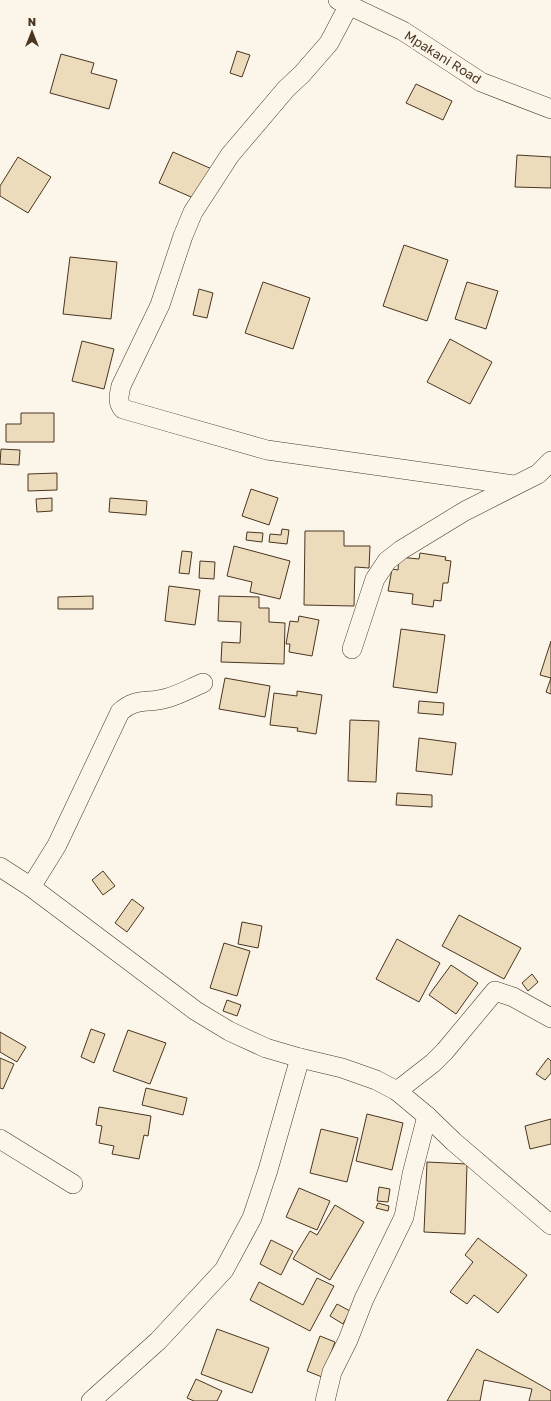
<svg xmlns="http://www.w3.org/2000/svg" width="551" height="1401" font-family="'Golos Text',sans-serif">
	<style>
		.building { fill: #ecdcbc; stroke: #4a3520 }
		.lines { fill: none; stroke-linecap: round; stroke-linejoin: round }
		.street-casing { stroke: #4a3520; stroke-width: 20 }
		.street { stroke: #fbf6e9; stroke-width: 19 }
		.labels { text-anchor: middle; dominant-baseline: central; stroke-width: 3; stroke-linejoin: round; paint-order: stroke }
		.street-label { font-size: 13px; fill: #4a3520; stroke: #fbf6e9 }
	</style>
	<rect width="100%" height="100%" fill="#fbf6e9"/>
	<!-- building -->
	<g class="building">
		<path d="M237,51L250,55L242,77L230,73Z"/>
		<path d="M61,54L94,63L91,73L117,80L109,109L50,93Z"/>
		<path d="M416,84L452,101L443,120L406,103Z"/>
		<path d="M173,152L212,169L198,200L159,183Z"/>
		<path d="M517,155L551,157V188L515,187Z"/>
		<path d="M18,157L51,177L28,213L0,196V186Z"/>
		<path d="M404,245L448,260L427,321L383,306Z"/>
		<path d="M70,257L117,262L111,319L63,314Z"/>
		<path d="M263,282L310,298L293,349L245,333Z"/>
		<path d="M467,282L498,291L486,329L455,319Z"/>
		<path d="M199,289L213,293L207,318L193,315Z"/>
		<path d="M450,339L492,362L470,404L427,382Z"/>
		<path d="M82,341L114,349L104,389L72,381Z"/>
		<path d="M21,413H54V442H6V424H21Z"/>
		<path d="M1,449L20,450L19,465L0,464Z"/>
		<path d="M57,473V490L28,491V474Z"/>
		<path d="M251,489L278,498L269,525L242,516Z"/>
		<path d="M52,498V511L37,512L36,499Z"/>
		<path d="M110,498L147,501L146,515L109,512Z"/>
		<path d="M282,529L289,530L287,544L269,542L270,534L281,535Z"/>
		<path d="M305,531H344V546H370L369,568L355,567L354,606L304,605Z"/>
		<path d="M247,532L263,533L262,542L246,540Z"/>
		<path d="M234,546L290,561L280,599L250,592L252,582L227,576Z"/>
		<path d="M182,551L192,552L189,574L179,573Z"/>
		<path d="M420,553L446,557L445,560L451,561L448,583H443L441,601L434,600L433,607L412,604L413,594L388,591L392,569L398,570L399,557L419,559Z"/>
		<path d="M200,561L215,562L214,579L199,578Z"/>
		<path d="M169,586L200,590L195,625L165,621Z"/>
		<path d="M93,596V609H58V597Z"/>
		<path d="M219,596L259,597V608H269V622L285,623L284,664L221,662L222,642L240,643L241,622L218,621Z"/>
		<path d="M299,616L319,620L312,656L289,652L290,644H286L290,621L298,622Z"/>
		<path d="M401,629L445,635L437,693L393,687Z"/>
		<path d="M551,641V694L546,692L551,678L540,675Z"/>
		<path d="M225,678L270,686L265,717L219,709Z"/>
		<path d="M297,691L322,695L316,734L297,731L298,728L270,725L274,693L297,696Z"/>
		<path d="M419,701L444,703L443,715L418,713Z"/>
		<path d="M350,720L379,721L376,782L348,781Z"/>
		<path d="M419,738L456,743L452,775L416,771Z"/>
		<path d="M397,793L432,795V807L396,805Z"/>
		<path d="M103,871L115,886L103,895L92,880Z"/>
		<path d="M132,899L144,908L127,932L115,923Z"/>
		<path d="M459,915L521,948L504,979L442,946Z"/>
		<path d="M242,922L262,926L258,948L238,944Z"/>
		<path d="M397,939L440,963L419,1002L376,979Z"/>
		<path d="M224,943L250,951L237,996L210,988Z"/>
		<path d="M451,965L478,983L456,1014L429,995Z"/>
		<path d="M532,974L538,982L528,991L522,983Z"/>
		<path d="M227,1000L241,1005L237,1016L223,1011Z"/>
		<path d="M91,1029L105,1034L94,1063L81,1057Z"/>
		<path d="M128,1030L166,1043L150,1084L113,1071Z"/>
		<path d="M0,1032L26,1047L17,1062L0,1052Z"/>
		<path d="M0,1058L14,1064L3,1089L0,1088Z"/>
		<path d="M548,1058L551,1061V1073L545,1080L536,1074Z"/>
		<path d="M146,1088L187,1098L183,1115L142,1105Z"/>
		<path d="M99,1107L151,1116L148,1136L144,1135L139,1159L112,1154L114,1146L99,1143L102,1126L96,1125Z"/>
		<path d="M367,1114L403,1123L392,1170L356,1161Z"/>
		<path d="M551,1119V1144L530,1149L525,1126Z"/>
		<path d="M321,1129L358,1138L347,1182L310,1173Z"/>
		<path d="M427,1162L467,1164L465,1234L424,1232Z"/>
		<path d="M379,1187L390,1189L388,1202L377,1201Z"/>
		<path d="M299,1188L330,1201L317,1230L286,1217Z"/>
		<path d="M378,1203L389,1206L388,1211L376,1208Z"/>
		<path d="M335,1205L364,1222L330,1280L293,1259L310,1231L317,1235Z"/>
		<path d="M478,1238L527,1275L498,1313L474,1295L467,1304L450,1292L473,1262L465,1255Z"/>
		<path d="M271,1240L293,1251L281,1275L260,1264Z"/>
		<path d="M317,1278L334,1286L310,1331L250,1300L259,1282L303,1305Z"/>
		<path d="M337,1304L350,1311L343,1324L330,1316Z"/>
		<path d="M217,1329L269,1348L252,1393L201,1374Z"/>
		<path d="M320,1336L335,1342L322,1377L307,1371Z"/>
		<path d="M477,1349L551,1391V1401H529L532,1389L484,1380L480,1401H447Z"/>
		<path d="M196,1379L222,1391L217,1401H194L187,1398Z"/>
	</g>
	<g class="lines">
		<!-- street casing -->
		<g class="street-casing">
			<g id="street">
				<path d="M338,0L403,31L481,82L551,109"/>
				<path d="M349,5L329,43L302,74L286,89L230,155L193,212L183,236L160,305L121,386C119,395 117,402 123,409L267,450L514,485"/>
				<path d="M352,649L375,579L387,561L401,550L465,511L538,474L551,461"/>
				<path d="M0,867L31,887L196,1011L229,1031L266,1048L300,1058L342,1068L376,1080L397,1091L427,1116L454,1142L551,1225"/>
				<path d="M31,887L57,845L120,712C136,697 148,704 167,698C179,695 191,688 203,683"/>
				<path d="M397,1091L433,1063L445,1051L495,991L513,997L551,1018"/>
				<path d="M0,1139L73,1184"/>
				<path d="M91,1401L158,1341L224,1270L252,1218L268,1170L300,1058"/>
				<path d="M325,1401L332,1372L348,1340L364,1299L404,1217L412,1174L427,1116"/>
			</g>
		</g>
		<!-- street -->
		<use href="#street" class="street"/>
	</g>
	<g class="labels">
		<!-- street labels -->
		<g class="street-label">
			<text transform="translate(443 57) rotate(32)">Mpakani Road</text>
		</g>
	</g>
	<!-- north arrow -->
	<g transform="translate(32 32)" stroke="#fbf6e9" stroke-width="3" paint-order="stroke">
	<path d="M0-3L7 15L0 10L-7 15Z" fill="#4a3520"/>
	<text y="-6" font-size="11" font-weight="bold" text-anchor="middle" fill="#4a3520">N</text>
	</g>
</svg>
